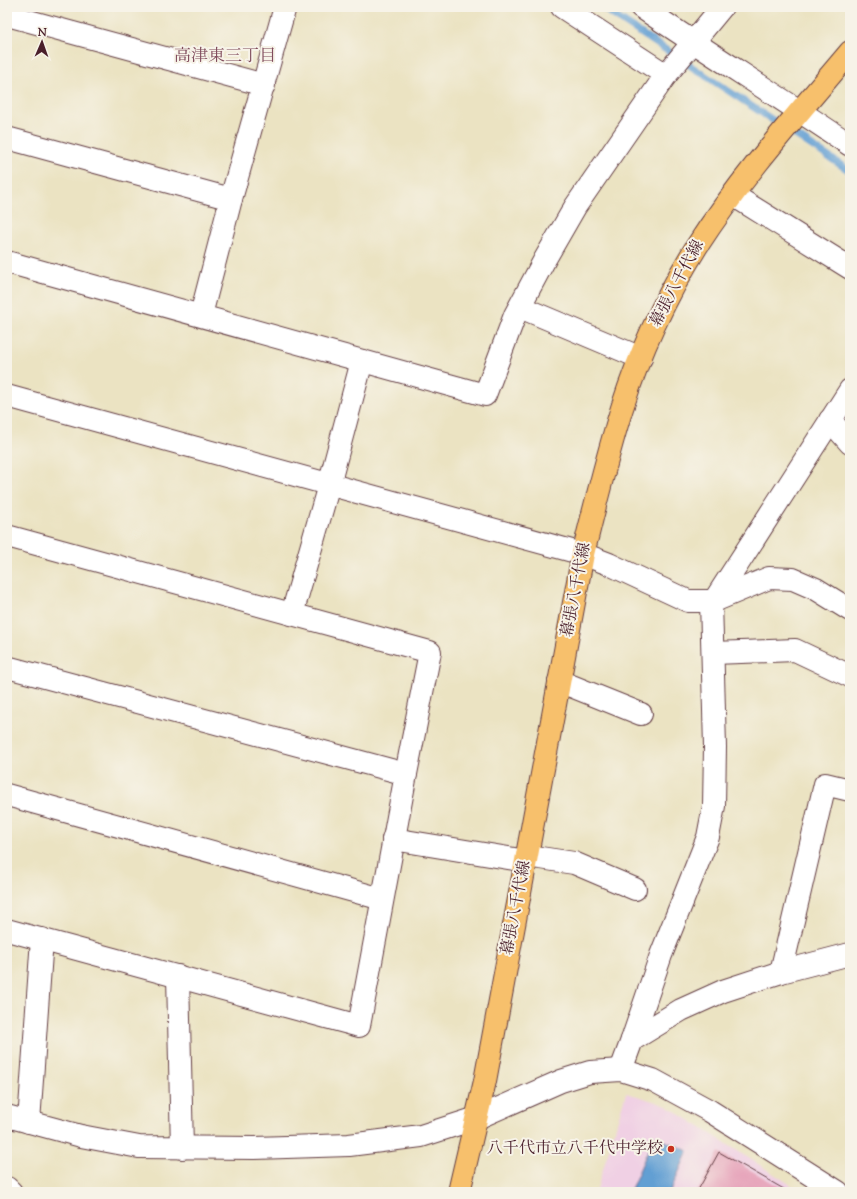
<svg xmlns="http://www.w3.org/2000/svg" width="857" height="1199" font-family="'Sorts Mill Goudy','Noto Serif JP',serif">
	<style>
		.built { fill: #f0d0e4 }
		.water { fill: #629fd3; stroke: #565f7f }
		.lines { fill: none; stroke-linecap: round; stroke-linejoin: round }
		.stream { stroke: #629fd3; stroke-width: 7 }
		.building { fill: #e6a2b9 }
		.minor-casing { stroke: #623c42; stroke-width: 24 }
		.major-casing { stroke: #623c42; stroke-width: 24 }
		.minor { stroke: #fff; stroke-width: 22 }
		.major { stroke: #f7c06c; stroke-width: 22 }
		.poi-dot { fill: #c8321e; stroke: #f7f3e8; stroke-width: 1.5 }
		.labels { text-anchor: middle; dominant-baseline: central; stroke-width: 4; stroke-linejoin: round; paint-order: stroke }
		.street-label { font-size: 16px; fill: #4a1f2b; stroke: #f7f3e8 }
		.poi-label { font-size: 16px; fill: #4a1f2b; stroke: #f7f3e8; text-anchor: end }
		.neighbourhood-label { font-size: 17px; fill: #814d5d; stroke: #f7f3e8 }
	</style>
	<rect width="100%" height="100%" fill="#f7f3e8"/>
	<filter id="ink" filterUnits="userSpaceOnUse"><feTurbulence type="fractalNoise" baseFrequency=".025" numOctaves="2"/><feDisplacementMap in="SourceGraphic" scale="8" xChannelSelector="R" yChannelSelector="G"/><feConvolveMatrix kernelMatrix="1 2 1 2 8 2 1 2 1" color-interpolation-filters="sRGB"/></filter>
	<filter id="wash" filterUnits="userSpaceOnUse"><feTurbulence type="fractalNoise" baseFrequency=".012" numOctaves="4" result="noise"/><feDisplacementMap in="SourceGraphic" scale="16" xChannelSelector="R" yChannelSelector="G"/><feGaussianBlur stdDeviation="0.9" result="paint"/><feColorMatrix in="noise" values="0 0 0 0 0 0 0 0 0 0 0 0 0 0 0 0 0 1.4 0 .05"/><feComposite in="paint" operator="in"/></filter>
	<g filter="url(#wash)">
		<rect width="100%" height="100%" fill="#ebe3c2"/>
		<!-- built -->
		<path class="built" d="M626,1093L641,1097L667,1106L802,1192H596Z"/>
		<!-- water -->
		<path class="water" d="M654,1136L688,1151L670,1192H630Z"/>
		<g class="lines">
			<!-- stream -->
			<path class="stream" d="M601,7L850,171"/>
		</g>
		<g id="blocks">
			<!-- building -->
			<path class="building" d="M719,1152L789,1192H697Z"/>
		</g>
	</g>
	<g filter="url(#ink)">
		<use href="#blocks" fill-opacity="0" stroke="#623c42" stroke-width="1"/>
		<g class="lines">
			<!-- minor casing -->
			<g class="minor-casing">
				<g id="minor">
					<path d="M562,7L666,75L722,7"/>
					<path d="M641,7C710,54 781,98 850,145"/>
					<path d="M7,15L264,85"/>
					<path d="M7,138L231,199"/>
					<path d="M733,195L850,268"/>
					<path d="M7,262L485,395L515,315L545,259L575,207L666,75"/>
					<path d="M520,307L641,358"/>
					<path d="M201,315L231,199L285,7"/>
					<path d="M7,396L583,554L609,564L688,601H714L769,578L793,579L816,589L850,610"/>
					<path d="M830,420L850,443"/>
					<path d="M7,536L430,652L406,774L359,1026L7,930"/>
					<path d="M714,601L850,390"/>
					<path d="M292,614L329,485L362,361"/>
					<path d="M713,653L795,650L850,676"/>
					<path d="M7,667L406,774"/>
					<path d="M559,681L641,714"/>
					<path d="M7,795L382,899"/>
					<path d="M393,839L526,861"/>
					<path d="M527,856L574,863L635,889"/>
					<path d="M781,972L825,784L850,790"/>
					<path d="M178,976L182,1148"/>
					<path d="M632,1040L661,955L708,837L714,806L715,747L711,601"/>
					<path d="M621,1070L632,1040L681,1010L723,991L781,972L850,954"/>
					<path d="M7,1116L81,1136L139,1147L255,1148L349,1145L421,1136L477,1118L561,1081L590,1072L621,1070L653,1080L710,1111L838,1192"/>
					<path d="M29,1122L42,939"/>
					<path d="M7,1188L11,1192"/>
				</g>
			</g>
			<!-- major casing -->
			<g class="major-casing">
				<path id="major" d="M459,1192L485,1081L583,554C595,505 607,456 622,408C640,352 666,296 697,246C742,176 797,115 850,52"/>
			</g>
			<!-- minor -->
			<use href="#minor" class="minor"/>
			<!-- major -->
			<use href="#major" class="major"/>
		</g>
	</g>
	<!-- markers -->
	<circle class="poi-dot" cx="671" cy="1149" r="4"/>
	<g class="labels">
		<!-- street labels -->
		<g class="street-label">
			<text transform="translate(678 284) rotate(-62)">幕張八千代線</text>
			<text transform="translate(577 590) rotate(-79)">幕張八千代線</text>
			<text transform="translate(517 908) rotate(-79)">幕張八千代線</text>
		</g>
		<!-- poi labels -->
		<g class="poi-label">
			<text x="663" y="1149">八千代市立八千代中学校</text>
		</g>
		<!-- neighbourhood labels -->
		<g class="neighbourhood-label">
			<text x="225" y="57">高津東三丁目</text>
		</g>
	</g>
	<!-- margin -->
	<rect width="857" height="1199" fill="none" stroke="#f7f3e8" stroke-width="24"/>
	<!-- north arrow -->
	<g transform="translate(42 42) rotate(2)" stroke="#f7f3e8" stroke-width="3" paint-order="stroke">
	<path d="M0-3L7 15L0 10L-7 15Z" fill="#4a1f2b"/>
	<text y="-6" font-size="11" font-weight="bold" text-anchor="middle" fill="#4a1f2b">N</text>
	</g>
</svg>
